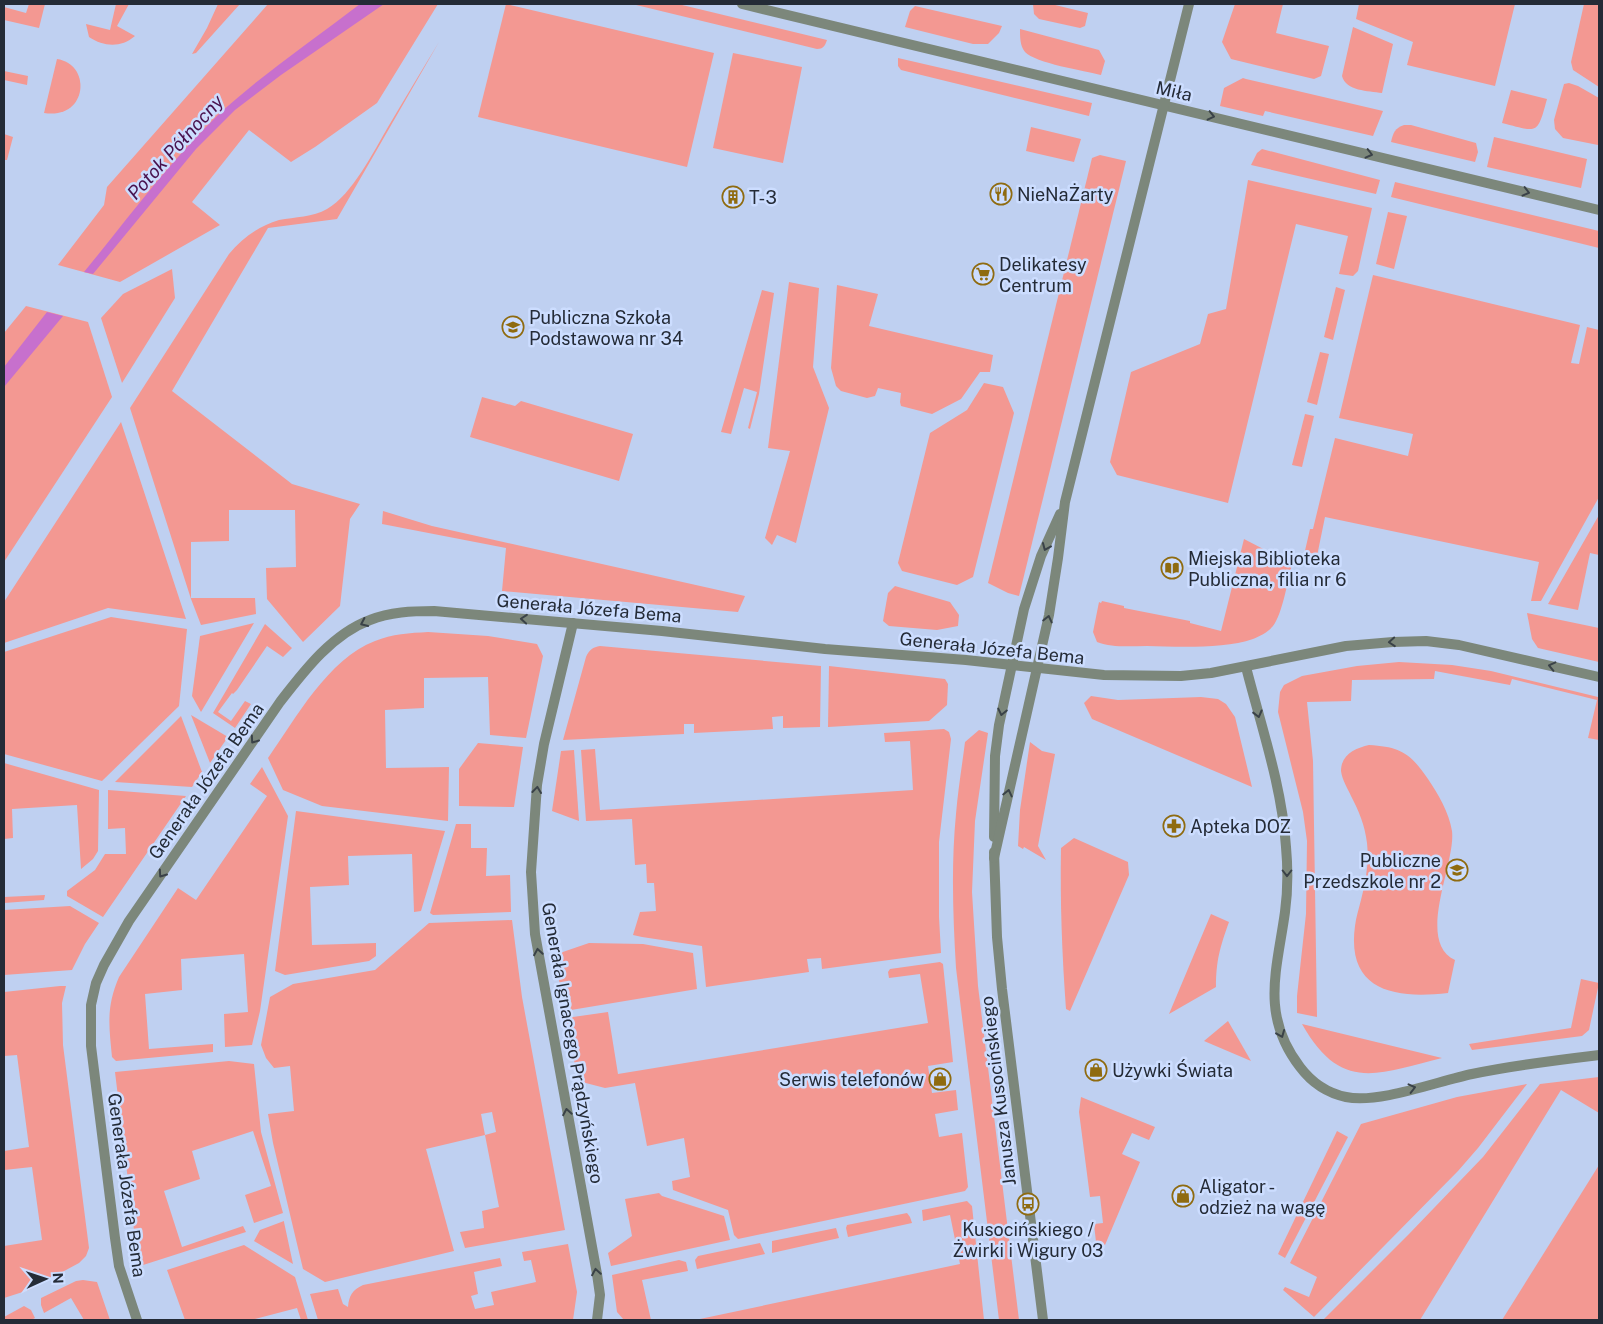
<svg xmlns="http://www.w3.org/2000/svg" width="1603" height="1324" font-family="'Public Sans',sans-serif">
	<style>
		.green { fill: #f39892; fill-rule: evenodd }
		.water { fill: #c770cd }
		.lines { fill: none; stroke-linecap: round; stroke-linejoin: round }
		.minor { stroke: #7c877b; stroke-width: 10 }
		.oneway { stroke: #3a4248 }
		.labels { text-anchor: middle; dominant-baseline: central; stroke-width: 5; stroke-linejoin: round; paint-order: stroke }
		.street-label { font-size: 18px; fill: #242b37; stroke: #cdf }
		.poi-label { font-size: 18px; fill: #242b37; stroke: #cdf; text-anchor: start }
		.water-label { font-size: 19px; font-style: italic; fill: #49124e; stroke: #cdf }
	</style>
	<rect width="100%" height="100%" fill="#bfd0f1"/>
	<!-- green -->
	<g class="green">
		<path d="M29,4H45L39,28L4,20V7L26,13Z"/>
		<path d="M116,4H129L117,26L135,36C121,48 104,47 89,37L86,24L110,30Z"/>
		<path d="M218,4H240L196,53L192,54L207,28Z"/>
		<path d="M268,4H438L377,103L315,147L291,162L249,130L192,202L220,225L120,282L58,265L104,205L107,187Z"/>
		<path d="M506,4L714,53L687,167L478,117Z"/>
		<path d="M632,4H678L827,40C825,46 823,49 817,49Z"/>
		<path d="M1033,4H1051L1088,13L1085,26L1080,28L1039,19L1034,14Z"/>
		<path d="M1235,4H1283L1276,33L1329,46L1321,76L1314,79L1231,59L1222,42Z"/>
		<path d="M1359,4H1515L1495,86L1407,65L1413,42L1356,19Z"/>
		<path d="M1584,4H1599V87L1573,70L1571,62Z"/>
		<path d="M915,6L1002,26L999,33L988,44H973L905,27L910,11Z"/>
		<path d="M1353,27L1393,44L1382,93C1368,91 1346,91 1342,76Z"/>
		<path d="M1020,29L1099,50L1105,61L1101,75C1085,71 1035,63 1025,52C1020,46 1020,37 1020,29Z"/>
		<path d="M439,42L337,219L268,228L172,391L292,484L360,504L350,519L340,606L303,642L267,599L266,568L296,567L295,510H229V541L191,542V598H255L256,614L201,625L191,599L130,408L229,254C242,238 259,226 279,220C295,217 313,217 327,209C352,195 374,151 388,127C405,98 422,70 439,42Z"/>
		<path d="M733,53L802,67L783,163L713,148Z"/>
		<path d="M898,58L1092,103L1089,116L901,70L898,66Z"/>
		<path d="M57,59C92,64 88,120 44,113Z"/>
		<path d="M4,71L28,76L27,85L4,80Z"/>
		<path d="M1243,78L1246,79L1383,111L1373,136L1265,111L1263,116L1220,106L1224,88Z"/>
		<path d="M1569,83L1578,86L1599,98L1598,145L1563,138L1555,129L1554,120L1564,84Z"/>
		<path d="M1511,90L1547,99C1537,136 1538,132 1502,123Z"/>
		<path d="M1404,125H1411L1476,143L1478,152L1475,162L1391,142C1393,133 1395,128 1404,125Z"/>
		<path d="M1031,127L1081,139L1074,162L1026,151Z"/>
		<path d="M4,134L13,137L7,160H4Z"/>
		<path d="M1494,137L1587,159L1581,188L1487,167Z"/>
		<path d="M1262,149L1380,180L1376,194L1251,165L1257,153Z"/>
		<path d="M1100,155L1126,161L1019,596L1008,593L988,583L1092,158Z"/>
		<path d="M1248,180L1372,208L1358,271L1353,276L1339,274L1348,236L1296,224L1228,503L1117,475L1110,462L1131,372L1200,344L1208,314L1226,309Z"/>
		<path d="M1395,182L1599,231V248L1391,197Z"/>
		<path d="M1388,212L1407,216L1394,269L1376,264Z"/>
		<path d="M172,269L175,298L122,383L101,318L123,294Z"/>
		<path d="M1373,275L1580,325L1571,363L1579,364L1587,327L1599,330V497L1541,601H1531L1539,562L1325,517L1317,556L1304,555L1310,529H1313L1335,438L1408,456L1413,434L1339,418Z"/>
		<path d="M789,282L819,288L813,367L829,408L796,543L777,535L772,545L765,538L790,451L768,448Z"/>
		<path d="M837,285L878,294L869,326L993,355L990,372H980L961,399L932,414L901,406L900,402L901,393L878,388L875,396L867,398L841,391L836,386L831,368Z"/>
		<path d="M1336,287L1345,290L1333,340L1324,337Z"/>
		<path d="M762,290L774,293L759,394L750,429L748,428L757,392L744,388L731,434L721,432Z"/>
		<path d="M26,306L88,322L112,397L4,562V333Z"/>
		<path d="M1320,352L1329,354L1317,405L1307,402Z"/>
		<path d="M984,383L1003,387L1014,413L973,577L957,585L902,571L898,563L930,433L967,410Z"/>
		<path d="M482,397L515,406L521,401L633,434L619,481L470,437Z"/>
		<path d="M1305,414L1314,416L1302,467L1292,465Z"/>
		<path d="M121,422L186,619L108,608L4,643V602Z"/>
		<path d="M383,511L432,526L745,596L738,612L502,591L506,548L382,524Z"/>
		<path d="M1599,515V555L1590,553L1578,610L1548,604Z"/>
		<path d="M1244,539L1292,564C1288,580 1282,615 1273,626C1268,632 1260,636 1253,639C1224,649 1178,647 1147,646C1130,646 1113,648 1097,642L1093,632L1099,602L1101,603L1102,601L1124,606V608L1190,621V623L1221,631Z"/>
		<path d="M895,586L950,602L959,615L958,626L937,630L889,626L883,621L888,593Z"/>
		<path d="M1527,613L1599,628V662L1538,648L1532,639Z"/>
		<path d="M111,617L187,629L179,706L102,781L4,754V652Z"/>
		<path d="M254,623L201,712L192,696L200,636Z"/>
		<path d="M265,624L292,648L283,657L267,646L237,690L233,694L232,693L218,712L231,721L245,701L251,704L235,728L213,713Z"/>
		<path d="M428,632L488,636L537,644L543,656L526,738L490,735L488,677L424,678V708L385,710L386,768L449,767L448,821L322,806L283,790L268,758C296,718 328,659 375,641C392,634 410,633 428,632Z"/>
		<path d="M600,646L821,666L820,727L783,728V716L772,717L773,729L694,733V724H684V734L563,740L586,657C589,650 593,647 600,646Z"/>
		<path d="M1399,662L1452,665L1491,671L1598,697L1599,740L1588,738L1597,700L1512,679L1510,685L1435,671L1434,679L1352,680L1351,701L1307,702L1313,761L1317,1017L1297,1013V996L1306,914L1307,841L1303,812L1278,712L1280,692L1284,685L1302,676L1357,666Z"/>
		<path d="M829,666L945,679L948,684L947,705L929,721L828,727Z"/>
		<path d="M1091,696L1118,700L1201,697L1218,699L1226,704L1235,717L1252,787L1092,719L1084,703Z"/>
		<path d="M191,715L228,737L210,763Z"/>
		<path d="M181,716L202,772L192,787L115,782Z"/>
		<path d="M944,729L949,732L951,739L939,842V917L941,953L822,969L821,958L807,959L809,972L706,987L702,946L642,937L633,935L640,912L656,911L654,883H647L646,864L635,865L632,819L586,821L581,750L595,749L600,810L913,790L910,741L885,742L884,733Z"/>
		<path d="M979,730L988,733L975,821L972,892L974,924L978,986L1019,1320H999L956,968C953,917 951,865 956,814C958,790 962,766 965,742Z"/>
		<path d="M1030,742L1042,751L1055,754L1038,846L1046,860L1024,847L1023,849L1018,846L1020,810Z"/>
		<path d="M478,743L523,747L514,807L459,806V769Z"/>
		<path d="M1369,745C1401,747 1410,753 1428,779C1438,794 1449,812 1452,831C1456,864 1415,941 1455,960L1448,993C1396,999 1346,992 1355,926C1356,917 1359,908 1361,900C1366,881 1369,862 1367,843C1365,826 1359,811 1351,796C1348,789 1342,780 1341,771C1341,754 1356,748 1369,745Z"/>
		<path d="M574,750L579,821L552,811L561,751Z"/>
		<path d="M4,763L99,790L98,851L93,859L81,869L77,805L12,809L13,838L4,839Z"/>
		<path d="M262,767L288,816L260,1011L252,1045L225,1047L224,1014L248,1012L244,954L181,959L182,990L145,994L149,1049L213,1044V1052L116,1061L112,1057C109,1026 106,1007 119,977L178,888L196,900L267,796L250,784Z"/>
		<path d="M108,790L186,796L103,917L67,896V891L95,870L105,854H126L125,828L108,829Z"/>
		<path d="M296,811L445,831L421,911L414,912L412,854L348,856L349,885L310,887L312,945L376,943V956L369,961L285,975L275,971Z"/>
		<path d="M456,824H471V848H487L486,876L510,875L511,912L433,915L430,913Z"/>
		<path d="M1074,838L1128,862L1129,875L1070,1011L1066,1009C1062,955 1060,902 1061,848Z"/>
		<path d="M45,895L44,900L4,903V897Z"/>
		<path d="M70,906L99,923L85,944L72,970L4,975V910Z"/>
		<path d="M1211,914L1229,922C1220,947 1216,961 1216,987L1169,1014Z"/>
		<path d="M512,920L522,997L565,1230L465,1248L460,1232L484,1228L482,1211L499,1207L485,1135L426,1149L454,1251L325,1282L303,1269L273,1143L268,1114L294,1111L290,1066L274,1068L266,1058L261,1045L270,997L293,984L375,970L429,923ZM492,1112L496,1132L485,1135L481,1114Z"/>
		<path d="M589,943L643,944L693,953L697,989L565,1011L554,955Z"/>
		<path d="M940,962L943,964L953,1062L928,1066L932,1093L956,1090L958,1110L935,1114L939,1137L962,1133L968,1187L965,1191L738,1239L734,1235L728,1210L673,1190L672,1181L690,1177L684,1138L647,1146L635,1083L605,1088L578,1081L566,1018L608,1012L618,1074L928,1023L920,974L889,978L888,972L890,969Z"/>
		<path d="M1581,979L1599,983L1589,1030L1582,1036L1472,1050L1469,1044L1571,1028Z"/>
		<path d="M60,986H66L62,1003L63,1045L89,1248L86,1256L79,1263L29,1290L4,1298V1246L42,1240L32,1167L4,1170V1151L29,1147L17,1055L4,1056V992Z"/>
		<path d="M1228,1021L1251,1061L1204,1041Z"/>
		<path d="M1302,1024L1442,1058C1377,1074 1341,1093 1302,1024Z"/>
		<path d="M229,1061L254,1064L261,1132L283,1213L254,1223L245,1195L271,1186L253,1131L192,1151L200,1179L164,1191L182,1247L243,1226L246,1232L140,1266L136,1247L115,1072Z"/>
		<path d="M1599,1077V1113L1561,1090L1420,1320H1323L1409,1234L1483,1157L1540,1084Z"/>
		<path d="M1527,1084L1478,1148L1458,1171L1314,1317L1283,1290L1285,1287L1309,1297L1317,1277L1290,1263L1361,1124L1457,1097Z"/>
		<path d="M1081,1097L1155,1127L1149,1140L1132,1133L1122,1154L1140,1162L1105,1245L1096,1242L1094,1224L1103,1223L1100,1196L1090,1197L1079,1112Z"/>
		<path d="M1337,1131L1348,1137L1285,1258L1278,1254Z"/>
		<path d="M1599,1165V1320H1502Z"/>
		<path d="M659,1193L662,1196L724,1216L730,1240L611,1266L608,1253L632,1236L625,1199Z"/>
		<path d="M967,1201L972,1206L984,1320H695L960,1264L950,1215L923,1221L922,1210Z"/>
		<path d="M907,1213L910,1217L912,1223L848,1237L846,1228L847,1225Z"/>
		<path d="M284,1221V1222L293,1264L254,1241L260,1230Z"/>
		<path d="M836,1228L839,1238L772,1253V1241Z"/>
		<path d="M760,1243L765,1254L697,1269L695,1260L698,1256Z"/>
		<path d="M568,1244L577,1292L573,1320H318L310,1294L338,1289L343,1304L348,1307C349,1296 352,1290 363,1285L500,1258L502,1266L474,1272L478,1294L471,1296L475,1309L494,1305L491,1292L536,1282L531,1260L524,1261L522,1252Z"/>
		<path d="M244,1245L295,1277L308,1320H301L297,1308L251,1320H185L167,1270Z"/>
		<path d="M679,1260L686,1262L688,1271L642,1280L651,1320H624L617,1312L612,1275Z"/>
		<path d="M83,1280L97,1282L110,1320H84L71,1298L44,1313L41,1305V1298L76,1281Z"/>
		<path d="M24,1306L31,1310L35,1318L31,1320H4V1317Z"/>
	</g>
	<!-- water -->
	<g class="water">
		<path d="M360,4H384L281,75L235,110L196,149L93,274L84,272C126,221 169,162 217,116C261,75 312,41 360,4Z"/>
		<path d="M47,312L63,316L4,387V367Z"/>
	</g>
	<g class="lines">
		<!-- minor -->
		<g class="minor">
			<path d="M742,4L1599,210"/>
			<path d="M573,623L544,744L537,785L531,872L535,934L597,1274L600,1295L597,1320"/>
			<path d="M1246,667C1261,726 1282,786 1286,847C1288,869 1288,890 1285,912C1277,970 1260,1015 1300,1067C1312,1083 1327,1093 1346,1097C1379,1104 1438,1081 1472,1074C1514,1065 1557,1060 1599,1055"/>
			<path d="M994,837L995,756L999,725L1024,609L1041,556L1060,514"/>
			<path d="M994,852L997,937L1002,989L1043,1320"/>
			<path d="M994,858L1049,615L1058,558L1065,502L1189,4"/>
			<path d="M137,1320L119,1266L115,1238L91,1046V1005L96,983L104,965L129,921L280,702C304,671 332,634 370,620C390,612 412,611 434,611L662,631L825,649L966,660L1104,675L1181,676L1211,673L1346,646L1393,642L1426,641L1459,645L1599,677"/>
		</g>
	</g>
	<!-- one-way arrows -->
	<defs><path id="oneway-chevron" d="M-2-3.5L2.5 0L-2 3.5" fill="none" stroke-width="1.6" stroke-linecap="round" stroke-linejoin="round" transform="scale(1.25)"/></defs>
	<g class="oneway">
		<use href="#oneway-chevron" transform="translate(1211 116) rotate(13)"/>
		<use href="#oneway-chevron" transform="translate(1369 154) rotate(14)"/>
		<use href="#oneway-chevron" transform="translate(1526 192) rotate(14)"/>
		<use href="#oneway-chevron" transform="translate(1046 547) rotate(113)"/>
		<use href="#oneway-chevron" transform="translate(524 619) rotate(-175)"/>
		<use href="#oneway-chevron" transform="translate(1048 619) rotate(-77)"/>
		<use href="#oneway-chevron" transform="translate(364 623) rotate(155)"/>
		<use href="#oneway-chevron" transform="translate(1392 642) rotate(176)"/>
		<use href="#oneway-chevron" transform="translate(1552 666) rotate(-167)"/>
		<use href="#oneway-chevron" transform="translate(1002 712) rotate(102)"/>
		<use href="#oneway-chevron" transform="translate(1258 714) rotate(76)"/>
		<use href="#oneway-chevron" transform="translate(254 740) rotate(125)"/>
		<use href="#oneway-chevron" transform="translate(537 790) rotate(-83)"/>
		<use href="#oneway-chevron" transform="translate(1008 793) rotate(-77)"/>
		<use href="#oneway-chevron" transform="translate(1287 873) rotate(90)"/>
		<use href="#oneway-chevron" transform="translate(162 874) rotate(125)"/>
		<use href="#oneway-chevron" transform="translate(538 952) rotate(-99)"/>
		<use href="#oneway-chevron" transform="translate(1281 1034) rotate(68)"/>
		<use href="#oneway-chevron" transform="translate(1412 1088) rotate(-14)"/>
		<use href="#oneway-chevron" transform="translate(567 1112) rotate(-100)"/>
		<use href="#oneway-chevron" transform="translate(596 1272) rotate(-99)"/>
	</g>
	<!-- icons -->
	<defs>
		<g id="restaurant-ring" transform="scale(1.125)"><circle r="9.5" fill="#cdf" stroke="#8f6b10" stroke-width="1.5"/><path d="M-5-6h1v4h1v-4h1v4h1v-4h1v5L-1.5 .5V6h-2V.5L-5-1ZM5-6V6H3V1.5H1.5Q1.5-4 5-6Z" fill="#8f6b10"/></g>
		<g id="building-ring" transform="scale(1.125)"><circle r="9.5" fill="#cdf" stroke="#8f6b10" stroke-width="1.5"/><path d="M-4-6H4V6H1V3H-1V6H-4ZM-2.5-4.3h1.7v1.8h-1.7ZM.8-4.3h1.7v1.8H.8ZM-2.5-1h1.7V.8h-1.7ZM.8-1h1.7V.8H.8Z" fill="#8f6b10"/></g>
		<g id="supermarket-ring" transform="scale(1.125)"><circle r="9.5" fill="#cdf" stroke="#8f6b10" stroke-width="1.5"/><path d="M-6-5.5h2.5l.6 2H6L4.5 2H-2.5L-4.4-4H-6ZM-1.5 3.2a1.3 1.3 0 1 0 .1 0ZM3 3.2a1.3 1.3 0 1 0 .1 0Z" fill="#8f6b10"/></g>
		<g id="school-ring" transform="scale(1.125)"><circle r="9.5" fill="#cdf" stroke="#8f6b10" stroke-width="1.5"/><path d="M0-5L7-2L0 1L-7-2ZM-4 1L0 2.5L4 1V4Q0 6-4 4Z" fill="#8f6b10"/></g>
		<g id="library-ring" transform="scale(1.125)"><circle r="9.5" fill="#cdf" stroke="#8f6b10" stroke-width="1.5"/><path d="M-6-4Q-3-5.5-.7-3.5V5Q-3 3-6 4ZM6-4Q3-5.5 .7-3.5V5Q3 3 6 4Z" fill="#8f6b10"/></g>
		<g id="pharmacy-ring" transform="scale(1.125)"><circle r="9.5" fill="#cdf" stroke="#8f6b10" stroke-width="1.5"/><path d="M-2-6h4v4h4v4h-4v4h-4v-4h-4v-4h4Z" fill="#8f6b10"/></g>
		<g id="shop-ring" transform="scale(1.125)"><circle r="9.5" fill="#cdf" stroke="#8f6b10" stroke-width="1.5"/><path d="M-5-2.5h2.3a2.7 3.5 0 0 1 5.4 0H5L5.5 6h-11ZM-1.5-2.5h3a1.5 2.3 0 0 0-3 0Z" fill="#8f6b10"/></g>
		<g id="bus-ring" transform="scale(1.125)"><circle r="9.5" fill="#cdf" stroke="#8f6b10" stroke-width="1.5"/><path d="M-5-6H5V4H4V6H2V4H-2V6H-4V4H-5ZM-3.5-4V0h7V-4ZM-3.5 1.2v1.5H-2V1.2ZM2 1.2v1.5H3.5V1.2Z" fill="#8f6b10"/></g>
	</defs>
	<g fill-rule="evenodd">
		<use href="#restaurant-ring" x="1001" y="194"/>
		<use href="#building-ring" x="733" y="197"/>
		<use href="#supermarket-ring" x="983" y="274"/>
		<use href="#school-ring" x="513" y="327"/>
		<use href="#library-ring" x="1172" y="568"/>
		<use href="#pharmacy-ring" x="1174" y="826"/>
		<use href="#school-ring" x="1457" y="870"/>
		<use href="#shop-ring" x="1096" y="1070"/>
		<use href="#shop-ring" x="940" y="1079"/>
		<use href="#shop-ring" x="1183" y="1196"/>
		<use href="#bus-ring" x="1028" y="1204"/>
	</g>
	<g class="labels">
		<!-- street labels -->
		<g class="street-label">
			<text transform="translate(1174 91) rotate(13)">Miła</text>
			<text transform="translate(589 608) rotate(5)">Generała Józefa Bema</text>
			<text transform="translate(992 648) rotate(6)">Generała Józefa Bema</text>
			<text transform="translate(206 781) rotate(-55)">Generała Józefa Bema</text>
			<text transform="translate(573 1043) rotate(80)">Generała Ignacego Prądzyńskiego</text>
			<text transform="translate(998 1091) rotate(-97)">Janusza Kusocińskiego</text>
			<text transform="translate(127 1185) rotate(82)">Generała Józefa Bema</text>
		</g>
		<!-- poi labels -->
		<g class="poi-label">
			<text x="1017" y="194">NieNaŻarty</text>
			<text x="749" y="197">T-3</text>
			<text x="999" y="264">Delikatesy<tspan x="999" dy="21">Centrum</tspan></text>
			<text x="529" y="317">Publiczna Szkoła<tspan x="529" dy="21">Podstawowa nr 34</tspan></text>
			<text x="1188" y="558">Miejska Biblioteka<tspan x="1188" dy="21">Publiczna, filia nr 6</tspan></text>
			<text x="1190" y="826">Apteka DOZ</text>
			<text x="1441" y="860" text-anchor="end">Publiczne<tspan x="1441" dy="21">Przedszkole nr 2</tspan></text>
			<text x="1112" y="1070">Używki Świata</text>
			<text x="924" y="1079" text-anchor="end">Serwis telefonów</text>
			<text x="1199" y="1186">Aligator -<tspan x="1199" dy="21">odzież na wagę</tspan></text>
			<text x="1028" y="1229" text-anchor="middle">Kusocińskiego /<tspan x="1028" dy="21">Żwirki i Wigury 03</tspan></text>
		</g>
		<!-- water labels -->
		<g class="water-label">
			<text transform="translate(175 147) rotate(-48)">Potok Północny</text>
		</g>
	</g>
	<!-- border -->
	<rect width="1603" height="1324" fill="none" stroke="#242b37" stroke-width="10"/>
	<!-- north arrow -->
	<g transform="translate(45 1279) rotate(87)" stroke="#ccddff" stroke-width="4" paint-order="stroke">
	<path d="M0-4L9 19L0 12L-9 19Z" fill="#242b37"/>
	<text y="-8" font-size="14" font-weight="bold" text-anchor="middle" fill="#242b37">N</text>
	</g>
</svg>
